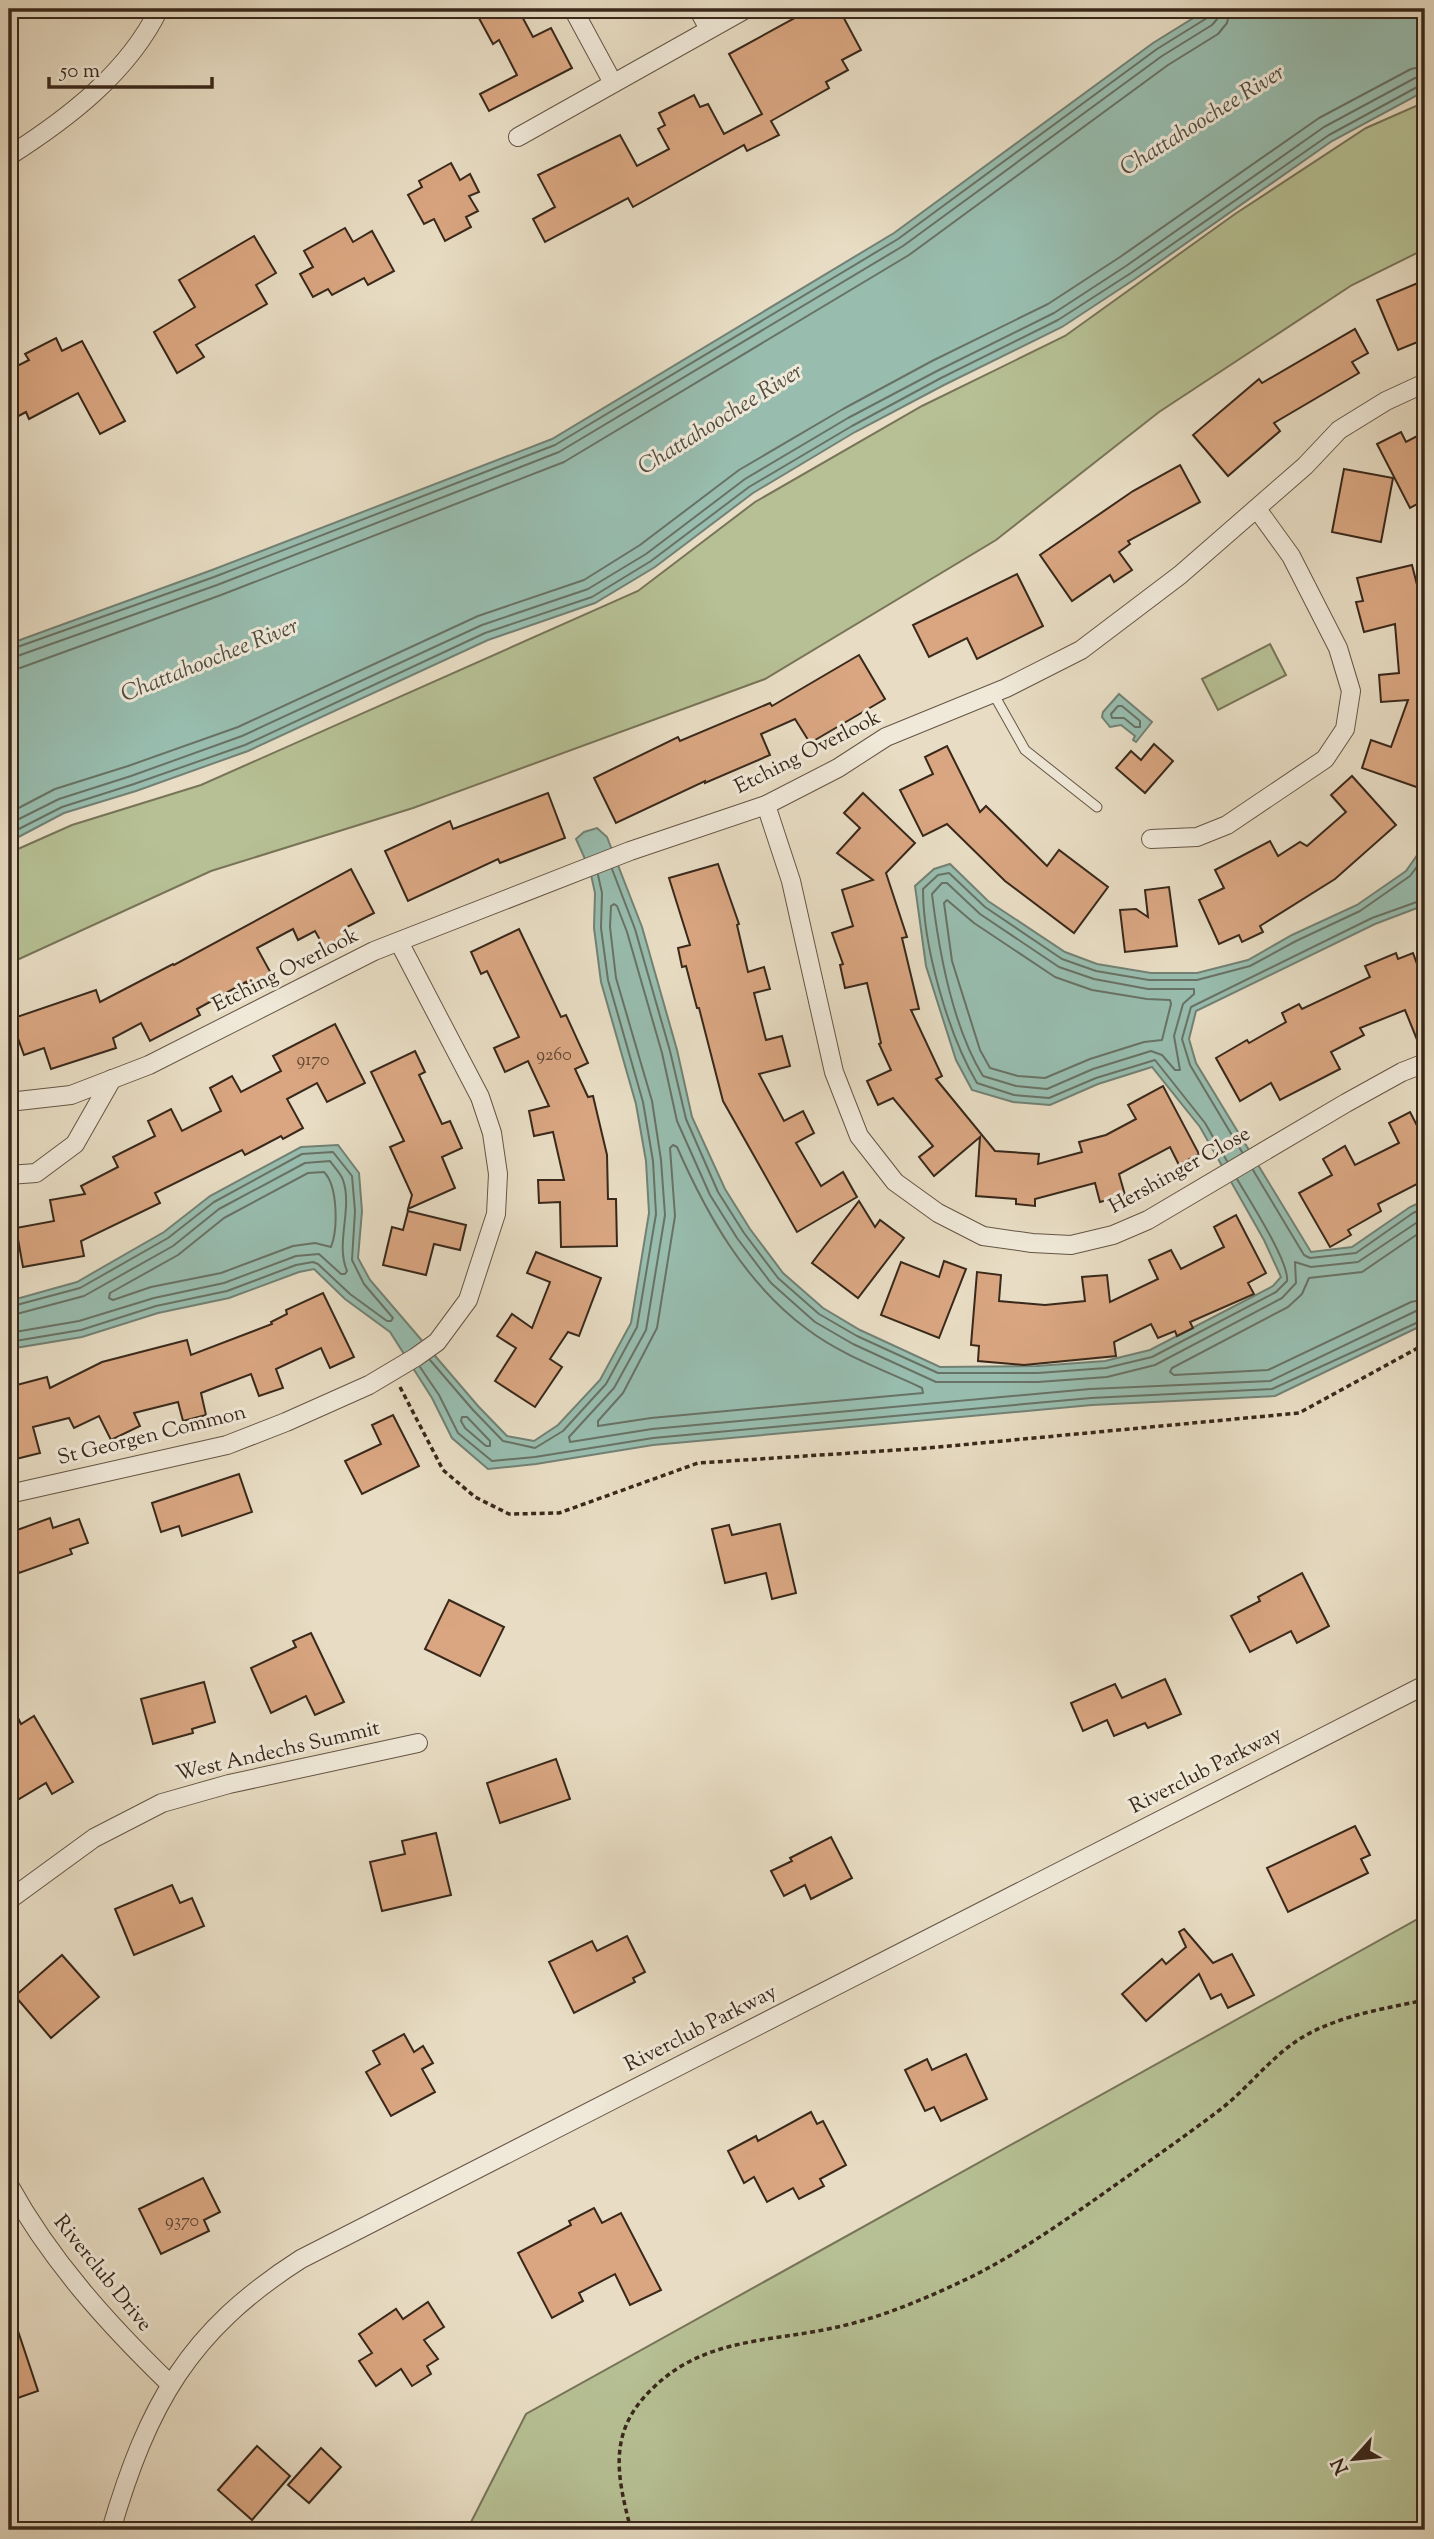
<svg xmlns="http://www.w3.org/2000/svg" width="1434" height="2539" font-family="'Sorts Mill Goudy',serif">
	<style>
		.green { fill: #b6c094; stroke: #787458; stroke-width: 2 }
		.water { fill: #98bdaf; stroke: #728174; stroke-width: 2 }
		.lines { fill: none; stroke-linecap: round; stroke-linejoin: round }
		.shore { stroke: #687265; stroke-width: 2 }
		.building { fill: #d9a681; stroke: #39281b; stroke-width: 2 }
		.service-casing { stroke: #655545; stroke-width: 11 }
		.minor-casing { stroke: #655545; stroke-width: 20 }
		.path { stroke: #39281b; stroke-width: 3.5; stroke-dasharray: 5 3.5; stroke-linecap: butt }
		.service { stroke: #f0e9d9; stroke-width: 9 }
		.minor { stroke: #f0e9d9; stroke-width: 18 }
		.labels { text-anchor: middle; dominant-baseline: central; stroke-width: 6; stroke-linejoin: round; paint-order: stroke }
		.number-label { font-size: 18px; fill: #614834 }
		.street-label { font-size: 21px; fill: #39281b; stroke: #f0e9d9 }
		.water-label { font-size: 23px; font-style: italic; fill: #514d40; stroke: #f0e9d9 }
	</style>
	<rect width="100%" height="100%" fill="#e8ddc4"/>
	<filter id="stains"><feTurbulence type="fractalNoise" baseFrequency=".00286" numOctaves="4"/><feColorMatrix values="0 0 0 0 .2 0 0 0 0 .09 0 0 0 0 .02 0 0 0 .5 -.17"/></filter>
	<radialGradient id="worn" r=".72"><stop offset=".6" stop-color="#630" stop-opacity="0"/><stop offset="1" stop-color="#630" stop-opacity=".3"/></radialGradient>
	<!-- green -->
	<g class="green">
		<path d="M1425,102V249L1352,285L1159,412L996,540L765,679L413,808L211,871L17,960L9,961V853L72,825L201,785L638,591L755,502L922,406L1065,336L1235,214L1366,128Z"/>
		<path d="M1270,644L1286,675L1218,710L1202,679Z"/>
		<path d="M1425,1915V2530H467L526,2414Z"/>
	</g>
	<!-- water -->
	<g class="water">
		<path d="M1208,9H1425V91L1332,141L1135,279L1062,327L944,385L855,432L753,493L655,567L595,603L488,640L248,751L136,791L64,813L9,842V644L212,570L552,439L894,233L1153,43Z"/>
		<path d="M1119,694L1152,722L1136,742L1133,740L1135,736L1121,725L1110,727L1102,717L1103,712Z"/>
		<path d="M597,828L607,837L642,927L677,1050L692,1117L725,1189L750,1229L783,1273L823,1308L860,1330L940,1367L1037,1366L1105,1361L1150,1350L1273,1286L1281,1277L1264,1240L1200,1127L1152,1067L1098,1084L1050,1105L1013,1102L972,1090L956,1060L926,966L915,886L934,869L950,864L988,901L1065,952L1097,964L1151,973H1197L1248,960L1292,935L1357,905L1406,871L1425,844V905L1375,924L1196,1011L1189,1039L1196,1063L1311,1252L1352,1247L1410,1207L1425,1200V1324L1275,1396L1092,1405L653,1445L536,1464L488,1469L452,1438L432,1398L390,1332L345,1299L314,1269L299,1272L229,1298L158,1313L82,1337L9,1349V1301L77,1282L164,1232L210,1196L301,1147L338,1145L359,1173L362,1211L358,1258L370,1280L478,1406L507,1436L534,1441L558,1425L600,1380L631,1323L649,1213L646,1161L636,1104L601,982L594,928L595,893L590,870L576,839L584,832Z"/>
	</g>
	<g class="lines">
		<!-- shore -->
		<g class="shore">
			<path d="M9,650L214,577L555,445L898,239L1157,49L1207,18L1210,9"/>
			<path d="M9,659L217,585L559,452L903,246L1162,56L1212,25L1218,18L1219,9"/>
			<path d="M9,669L20,668L221,595L564,462L909,255L1168,65L1218,34L1227,23L1230,9"/>
			<path d="M1118,706H1122L1140,721V727H1135L1124,718H1112L1111,714Z"/>
			<path d="M9,813L55,789L128,766L238,727L478,616L584,580L640,545L739,470L843,409L932,361L1048,304L1120,257L1319,118L1411,69L1425,66"/>
			<path d="M9,824L59,799L131,776L242,736L482,625L588,589L646,554L745,479L848,418L937,371L1054,313L1126,266L1324,127L1415,78L1425,76"/>
			<path d="M9,834L62,807L134,784L245,745L485,633L592,597L651,561L749,487L852,426L941,378L1058,320L1131,273L1329,135L1419,86L1425,85"/>
			<path d="M612,869L635,929L670,1051L686,1119L718,1192L744,1233L778,1278L819,1314L857,1336L938,1373H1038L1106,1368L1152,1357L1276,1292L1287,1281C1290,1263 1248,1198 1237,1179"/>
			<path d="M942,883H947L980,914L1059,967L1094,979L1148,989H1194V994L1183,1004L1174,1036L1180,1070H1175L1162,1055L1151,1051L1093,1069L1047,1089L1016,1086L983,1076C952,1026 939,952 932,894Z"/>
			<path d="M947,900L974,923L1055,977L1092,990L1147,999L1170,1000L1171,1004L1162,1040L1144,1042L1090,1059L1045,1078L1018,1076L990,1068L980,1050L952,961L944,903Z"/>
			<path d="M673,1145L677,1147C707,1215 745,1283 807,1329C841,1355 884,1370 922,1388L923,1393L651,1418L598,1426V1421L623,1393L657,1328L675,1216L670,1148Z"/>
			<path d="M1242,1152L1190,1065L1182,1039L1191,1007L1372,918L1425,899"/>
			<path d="M1227,1161L1205,1123L1155,1060L1096,1078L1049,1098L1014,1095L977,1083C948,1034 923,946 923,889L938,875L949,873L985,907L1062,959L1096,971L1149,980H1197L1250,966L1296,941L1360,911L1410,876L1425,856"/>
			<path d="M1253,1170L1304,1255L1310,1258L1356,1253L1413,1213L1425,1208"/>
			<path d="M324,1172C338,1186 338,1229 331,1247L315,1243L293,1246L221,1273L151,1287L113,1300L109,1298L110,1293L178,1255L224,1218L308,1173Z"/>
			<path d="M1425,1217L1358,1262L1311,1267L1295,1262L1296,1283L1282,1298L1155,1365L1107,1377L1038,1382H936L853,1344L815,1322L771,1283L737,1238L710,1195L677,1121L662,1053L627,932L617,906L614,904L611,906L610,927L616,978L652,1101L661,1160L665,1215L646,1330L614,1388L569,1437L570,1442L652,1429L1090,1389L1270,1381L1416,1311L1425,1310"/>
			<path d="M1425,1229L1362,1272L1309,1278L1302,1294L1288,1307L1172,1368L1170,1372L1174,1375L1268,1370L1411,1302L1425,1299"/>
			<path d="M9,1307L80,1288L168,1238L214,1202L302,1154L333,1152L352,1176L355,1211L352,1260L364,1284L393,1318L391,1321H387L350,1294L318,1264L313,1262L296,1265L227,1291L156,1306L81,1330L9,1342"/>
			<path d="M9,1316L84,1296L173,1246L219,1209L305,1163L330,1161C334,1167 341,1174 343,1180C353,1209 335,1243 347,1271L345,1274H341L319,1254L296,1256L224,1283L154,1298L79,1321L9,1333"/>
			<path d="M430,1360L473,1410L503,1441L535,1448L563,1431L606,1384L637,1327L656,1214L653,1161L643,1102L608,980L601,928L602,893L598,875"/>
			<path d="M420,1367L439,1395L458,1433L492,1461L535,1457L653,1438L1091,1398L1272,1389L1425,1319"/>
			<path d="M462,1417H467L490,1441V1446H486L465,1428L461,1421Z"/>
		</g>
	</g>
	<!-- building -->
	<g class="building">
		<path d="M474,9H518L533,37L551,28L572,68L489,111L480,94L517,75L499,40L493,44Z"/>
		<path d="M811,9H839L861,50L842,60L848,70L826,82L829,88L771,121L779,135L747,151L744,145L633,207L628,198L545,242L533,219L555,207L538,175L620,135L637,166L669,149L658,129L665,125L659,113L694,95L700,107L708,104L724,134L762,114L729,54Z"/>
		<path d="M451,163L460,180L470,174L479,192L469,196L478,211L466,217L471,227L445,241L434,219L424,224L408,195L422,187L419,181Z"/>
		<path d="M345,228L353,242L372,231L394,271L368,285L364,278L332,295L328,289L313,297L300,274L313,267L304,251Z"/>
		<path d="M254,236L276,273L256,285L267,304L196,345L204,357L177,373L154,332L195,307L179,280Z"/>
		<path d="M1425,280V339L1398,350L1377,300Z"/>
		<path d="M1355,329L1368,353L1352,362L1359,373L1274,423L1280,431L1228,476L1193,435L1259,379L1262,383Z"/>
		<path d="M56,338L62,351L82,341L125,421L100,434L78,393L29,419L26,412L9,421V370L29,360L25,354Z"/>
		<path d="M1401,432L1406,442L1425,432V500L1410,508L1377,444Z"/>
		<path d="M1180,465L1200,502L1128,541L1130,544L1119,552L1132,570L1114,582L1110,575L1072,601L1040,555L1133,491Z"/>
		<path d="M1344,469L1393,478L1381,542L1332,532Z"/>
		<path d="M1412,565L1425,616V790L1362,768L1371,740L1391,747L1408,700L1381,702L1379,675L1399,673L1395,624L1364,632L1356,602L1363,601L1357,578Z"/>
		<path d="M1017,574L1043,626L977,659L967,638L929,657L913,625Z"/>
		<path d="M859,655L885,699L810,743L795,719L761,734L770,755L705,783V781L616,823L594,778L678,737L680,741L770,703L772,706Z"/>
		<path d="M1154,744L1173,761L1145,793L1116,768L1131,751L1141,760Z"/>
		<path d="M947,746L980,812L986,806L1047,866L1059,850L1108,887L1074,933L1005,881L947,824L923,836L900,790L933,774L925,757Z"/>
		<path d="M1352,776L1396,825L1335,879L1260,926L1263,932L1242,942L1239,935L1219,944L1199,900L1224,888L1215,870L1270,841L1278,856L1300,842L1307,846L1346,812L1331,795Z"/>
		<path d="M548,793L565,838L500,863L498,859L408,901L385,851L450,821L453,829Z"/>
		<path d="M863,793L915,843L886,873L907,937L902,938L919,1009L911,1010L942,1076L936,1079L995,1151L1039,1154L1038,1164L1082,1152L1079,1142L1106,1135L1136,1119L1128,1105L1163,1086L1199,1154L1179,1165L1170,1147L1119,1174L1125,1195L1100,1202L1095,1183L1035,1199V1206L1016,1204V1199L976,1196L980,1137L934,1176L919,1157L933,1146L893,1098L878,1105L867,1081L891,1070L879,1044L881,1043L867,983L845,988L840,965L843,964L832,933L853,926L842,890L873,880L837,853L860,828L844,813Z"/>
		<path d="M718,864L739,924L737,925L748,972L764,967L770,989L754,993L766,1040L782,1036L790,1066L759,1074L784,1121L803,1111L814,1133L796,1143L821,1186L843,1172L857,1197L797,1232L723,1101L699,1008H697L686,966L682,967L678,948L690,945L669,878Z"/>
		<path d="M351,869L374,913L343,929L346,936L324,947L315,931L298,940L293,929L257,948L273,977L250,990L246,982L197,1009L200,1015L150,1041L141,1023L113,1038L116,1048L51,1069L44,1048L24,1055L11,1019L96,990L100,1002L173,964L174,965Z"/>
		<path d="M1169,887L1177,946L1125,952L1120,910L1136,909L1148,917L1145,890Z"/>
		<path d="M519,929L561,1017L566,1015L588,1063L575,1069L588,1097L593,1096L607,1155L608,1199H616L617,1246L561,1247L560,1202L539,1203L538,1180H564L553,1132L534,1136L529,1111L549,1106L528,1061L505,1072L494,1048L519,1037L487,971L481,974L471,952Z"/>
		<path d="M1396,953L1398,959L1413,953L1425,986V1052H1422L1405,1010L1360,1028L1364,1035L1331,1052L1340,1069L1280,1100L1271,1083L1240,1101L1216,1058L1247,1040L1249,1043L1286,1022L1282,1013L1299,1004L1302,1009L1370,977L1365,966Z"/>
		<path d="M335,1024L365,1083L327,1102L317,1083L287,1099L303,1128L283,1139L281,1136L245,1155L242,1150L155,1193L160,1203L81,1241L84,1256L23,1267L16,1228L54,1221L50,1200L85,1194L81,1186L118,1167L113,1157L155,1136L148,1121L171,1109L182,1131L221,1111L210,1088L232,1076L241,1092L281,1071L273,1056Z"/>
		<path d="M415,1051L425,1072L419,1075L442,1124L450,1121L462,1148L442,1157L455,1188L408,1209L412,1195L390,1147L404,1141L371,1072Z"/>
		<path d="M1410,1112L1425,1141V1180L1378,1204L1381,1211L1348,1230L1351,1235L1330,1247L1299,1193L1332,1175L1323,1159L1345,1146L1355,1165L1399,1143L1389,1123Z"/>
		<path d="M859,1201L875,1227L880,1220L904,1238L858,1298L812,1263Z"/>
		<path d="M408,1211L466,1225L460,1250L434,1244L426,1275L383,1265L392,1227L403,1230Z"/>
		<path d="M1236,1215L1266,1273L1248,1283L1254,1294L1190,1322L1193,1328L1177,1336L1175,1331L1158,1338L1151,1324L1114,1342L1116,1356L1024,1365L978,1361L979,1346L971,1345L977,1272L1001,1275L999,1301L1045,1305L1085,1301L1082,1277L1107,1275L1110,1302L1158,1279L1149,1260L1171,1250L1181,1269L1224,1247L1214,1227Z"/>
		<path d="M536,1252L601,1278L579,1336L568,1332L550,1359L562,1367L535,1407L495,1381L516,1348L497,1336L512,1314L532,1328L550,1282L527,1273Z"/>
		<path d="M944,1261L966,1269L939,1338L881,1315L901,1262L939,1277Z"/>
		<path d="M323,1293L354,1357L330,1368L321,1348L276,1369L283,1388L259,1396L251,1374L201,1393L206,1415L183,1421L178,1402L134,1413L140,1426L111,1440L99,1416L74,1428L69,1418L33,1427L40,1453L12,1460L9,1448V1387L47,1377L50,1388L102,1362L187,1340L191,1355L272,1324L271,1322L287,1314L286,1310Z"/>
		<path d="M393,1415L419,1466L362,1494L345,1461L381,1444L372,1425Z"/>
		<path d="M239,1474L252,1512L182,1536L179,1526L161,1532L152,1503Z"/>
		<path d="M50,1518L53,1528L79,1519L88,1543L70,1549L72,1554L19,1573L9,1543V1533Z"/>
		<path d="M780,1524L796,1593L772,1599L766,1573L725,1583L712,1529L729,1525L732,1535Z"/>
		<path d="M1302,1573L1329,1626L1297,1643L1291,1631L1250,1652L1231,1616L1260,1601L1258,1597Z"/>
		<path d="M449,1600L504,1627L480,1676L425,1649Z"/>
		<path d="M311,1633L344,1702L315,1715L306,1696L271,1713L251,1668L296,1647L293,1641Z"/>
		<path d="M1165,1679L1181,1714L1148,1728L1145,1723L1114,1736L1107,1720L1083,1731L1071,1703L1115,1684L1122,1698Z"/>
		<path d="M204,1682L215,1722L192,1729L193,1733L153,1744L141,1699Z"/>
		<path d="M9,1700L21,1724L34,1716L73,1782L52,1794L46,1783L14,1802L9,1792V1758L17,1753L9,1737Z"/>
		<path d="M556,1759L570,1799L500,1823L487,1783Z"/>
		<path d="M1355,1826L1370,1855L1361,1859L1368,1873L1288,1912L1267,1868Z"/>
		<path d="M436,1833L451,1895L382,1911L370,1862L405,1854L402,1841Z"/>
		<path d="M831,1837L852,1878L811,1899L805,1885L784,1896L771,1871L792,1861L790,1858Z"/>
		<path d="M172,1885L180,1903L192,1898L204,1926L134,1955L115,1909Z"/>
		<path d="M1184,1929L1213,1963L1232,1954L1254,1995L1228,2008L1221,1994L1211,1999L1199,1974L1146,2021L1122,1994L1162,1959L1166,1964L1186,1947L1179,1932Z"/>
		<path d="M627,1936L645,1972L633,1978L635,1982L574,2013L549,1962L592,1941L597,1951Z"/>
		<path d="M62,1955L99,1997L51,2038L15,1996Z"/>
		<path d="M404,2034L414,2052L423,2046L433,2063L422,2069L435,2092L391,2116L366,2072L380,2064L373,2051Z"/>
		<path d="M966,2054L987,2099L941,2121L934,2107L925,2111L905,2070L927,2059L932,2070Z"/>
		<path d="M811,2112L817,2124L823,2121L846,2165L820,2179L824,2186L799,2199L793,2188L767,2202L754,2177L744,2183L728,2151L756,2136L758,2141Z"/>
		<path d="M203,2178L220,2212L204,2220L209,2231L161,2254L139,2209Z"/>
		<path d="M594,2208L602,2223L621,2213L661,2290L630,2305L615,2274L579,2293L583,2301L552,2318L518,2253L571,2225L569,2221Z"/>
		<path d="M428,2302L444,2327L424,2340L438,2359L427,2366L431,2374L412,2386L401,2369L376,2386L359,2361L372,2353L359,2334L396,2309L403,2319Z"/>
		<path d="M12,2313L38,2391L9,2401V2314Z"/>
		<path d="M257,2446L290,2476L252,2520L218,2490Z"/>
		<path d="M321,2448L341,2467L309,2503L288,2485Z"/>
	</g>
	<g class="lines">
		<!-- service casing -->
		<g class="service-casing">
			<path id="service" d="M993,693L1025,750L1097,807"/>
		</g>
		<!-- minor casing -->
		<g class="minor-casing">
			<g id="minor">
				<path d="M573,9L613,83"/>
				<path d="M698,9L709,29"/>
				<path d="M518,137L746,9"/>
				<path d="M9,156C67,119 128,73 159,9"/>
				<path d="M766,805L791,881L834,1072L859,1136L895,1182L938,1213L983,1236L1032,1243L1071,1245L1113,1235L1148,1220L1346,1103L1402,1072L1425,1063"/>
				<path d="M1151,839L1197,837L1227,825L1325,759L1345,729L1351,691L1338,648L1291,556L1257,509"/>
				<path d="M9,1102L71,1095L149,1065L374,951L630,851L766,805L838,768L886,737L1006,688L1081,650L1180,575L1305,466L1339,430L1386,401L1425,383"/>
				<path d="M9,1175L36,1173L75,1144L112,1079"/>
				<path d="M9,1494L227,1445L286,1422L369,1385L416,1357L437,1342L468,1300L496,1214L498,1174L492,1133L480,1097L399,942"/>
				<path d="M9,1900L94,1838L162,1803L229,1784L418,1743"/>
				<path d="M9,2185C51,2261 108,2324 170,2384"/>
				<path d="M111,2530C148,2405 188,2331 301,2259L1425,1685"/>
			</g>
		</g>
		<!-- path -->
		<g class="path">
			<path d="M400,1387L443,1470L475,1497L509,1514L559,1513L698,1463L928,1448L1299,1413L1425,1344"/>
			<path d="M631,2530C617,2476 607,2432 652,2389C703,2338 768,2342 833,2328C881,2318 927,2298 971,2277C1015,2255 1057,2226 1097,2198C1138,2169 1180,2140 1221,2109C1253,2084 1276,2049 1314,2031C1348,2014 1388,2008 1425,2000"/>
		</g>
		<!-- service -->
		<use href="#service" class="service"/>
		<!-- minor -->
		<use href="#minor" class="minor"/>
	</g>
	<g class="labels">
		<!-- number labels -->
		<g class="number-label">
			<text x="554" y="1056">9260</text>
			<text x="313" y="1061">9170</text>
			<text x="182" y="2222">9370</text>
		</g>
		<!-- street labels -->
		<g class="street-label">
			<text transform="translate(808 753) rotate(-27)">Etching Overlook</text>
			<text transform="translate(286 971) rotate(-27)">Etching Overlook</text>
			<text transform="translate(1180 1171) rotate(-29)">Hershinger Close</text>
			<text transform="translate(152 1436) rotate(-14)">St Georgen Common</text>
			<text transform="translate(278 1752) rotate(-13)">West Andechs Summit</text>
			<text transform="translate(1206 1771) rotate(-27)">Riverclub Parkway</text>
			<text transform="translate(701 2029) rotate(-27)">Riverclub Parkway</text>
			<text transform="translate(102 2274) rotate(51)">Riverclub Drive</text>
		</g>
		<!-- water labels -->
		<g class="water-label">
			<text transform="translate(1203 121) rotate(-32)">Chattahoochee River</text>
			<text transform="translate(721 420) rotate(-32)">Chattahoochee River</text>
			<text transform="translate(210 661) rotate(-22)">Chattahoochee River</text>
		</g>
	</g>
	<!-- margin -->
	<rect width="1434" height="2539" fill="none" stroke="#e8ddc4" stroke-width="35"/>
	<rect x="10" y="10" width="1413" height="2518" fill="none" stroke="#39281b" stroke-width="3.5"/>
	<rect x="18" y="18" width="1399" height="2504" fill="none" stroke="#39281b" stroke-width="2"/>
	<!-- north arrow -->
	<g transform="translate(1354 2459) rotate(243)" stroke="#f0e9d9" stroke-width="5" paint-order="stroke">
	<path d="M0-5L12 26L0 18L-12 26Z" fill="#39281b"/>
	<text y="-10" font-size="19" font-weight="bold" text-anchor="middle" fill="#39281b">N</text>
	</g>
	<!-- scale -->
	<path d="M49 77v10h163v-10" fill="none" stroke="#39281b" stroke-width="3.5"/>
	<text x="60" y="77" font-size="21" fill="#39281b" stroke="#f0e9d9" stroke-width="5" paint-order="stroke">50 m</text>
	<rect width="100%" height="100%" filter="url(#stains)"/>
	<rect width="100%" height="100%" fill="url(#worn)"/>
</svg>
